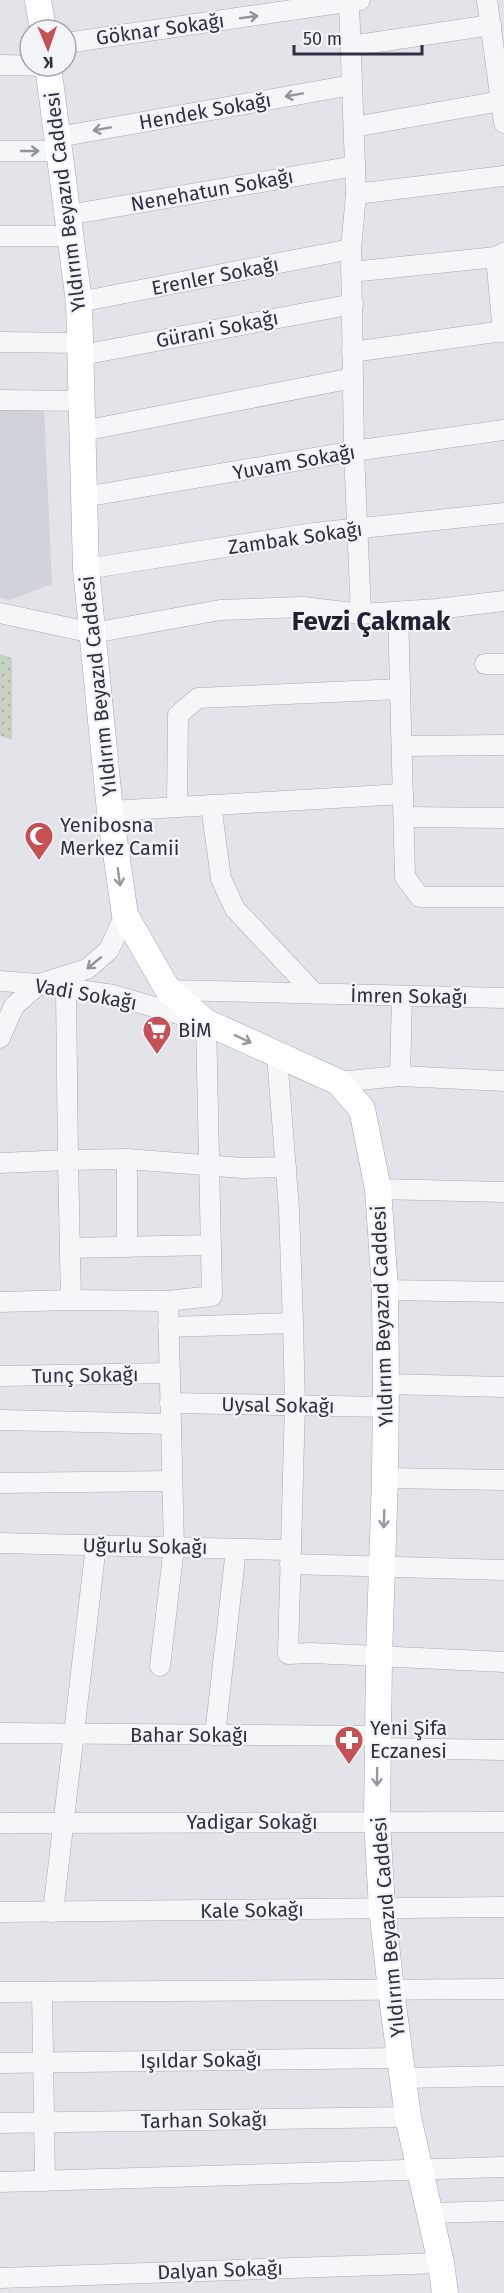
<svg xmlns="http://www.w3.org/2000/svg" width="504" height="2293" font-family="'Fira Sans',sans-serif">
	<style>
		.built { fill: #d1d3db }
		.grass { fill: url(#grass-dots) }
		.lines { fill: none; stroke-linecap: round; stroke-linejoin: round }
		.minor-casing { stroke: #a8abb4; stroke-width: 21 }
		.major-casing { stroke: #a3a7b5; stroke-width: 27 }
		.minor { stroke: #f5f6f8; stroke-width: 20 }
		.major { stroke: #fff; stroke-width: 26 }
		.oneway { stroke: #90949c }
		.oneway2 { stroke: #9698a0 }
		.labels { text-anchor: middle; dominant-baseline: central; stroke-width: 4.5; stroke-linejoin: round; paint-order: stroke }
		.street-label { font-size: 20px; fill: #2c3141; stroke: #f2f4f7 }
		.poi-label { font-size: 20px; fill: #2c3141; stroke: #f2f4f7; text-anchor: start }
		.district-label { font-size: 26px; font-weight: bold; fill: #1e2232; stroke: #f2f4f7 }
	</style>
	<defs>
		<pattern id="grass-dots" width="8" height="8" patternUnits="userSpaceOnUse" patternTransform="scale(1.5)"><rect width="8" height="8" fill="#c6d3c4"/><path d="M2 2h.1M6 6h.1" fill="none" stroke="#aab6aa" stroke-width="1.8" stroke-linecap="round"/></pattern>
	</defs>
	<rect width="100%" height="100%" fill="#e2e4ea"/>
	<!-- built -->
	<path class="built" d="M0,407H44L52,584L10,600L0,598Z"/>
	<!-- grass -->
	<path class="grass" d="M0,654L12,658V740L0,736Z"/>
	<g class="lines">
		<!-- minor casing -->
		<g class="minor-casing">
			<g id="minor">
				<path d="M487,0L504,123"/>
				<path d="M349,2L356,194L351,249L354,451L361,614"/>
				<path d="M66,43L360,0"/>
				<path d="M351,46L491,25"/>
				<path d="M0,65L48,66"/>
				<path d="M354,127L501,101"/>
				<path d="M58,137L352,85"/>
				<path d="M0,151H60"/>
				<path d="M356,194L504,176"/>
				<path d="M68,215L355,166"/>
				<path d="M0,236H71"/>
				<path d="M496,257L503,332"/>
				<path d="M351,272L496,257L504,253"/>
				<path d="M79,302L351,249"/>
				<path d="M0,342L81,343"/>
				<path d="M352,352L504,331"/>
				<path d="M82,355L353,304"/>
				<path d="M0,400L83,401"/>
				<path d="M83,431L353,378"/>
				<path d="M84,497L354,451L504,430"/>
				<path d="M86,569L314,533L504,513"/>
				<path d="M398,612L405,877L420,897H504"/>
				<path d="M0,613L93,633L220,610L303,607L361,614L437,609L504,601"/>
				<path d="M485,664H504"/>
				<path d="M402,746L504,745"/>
				<path d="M211,805L221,879L235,909L315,994"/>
				<path d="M177,807L178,715L198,698L400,689"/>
				<path d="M110,811L403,794"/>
				<path d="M404,817L504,818"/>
				<path d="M0,981L39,984L113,995L206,1022L212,1296L168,1301L71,1300L0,1302"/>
				<path d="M168,990L504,998"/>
				<path d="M0,1038L14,1006L39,984L87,969L109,950L125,915"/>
				<path d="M277,1055L289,1210L293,1323L295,1405L288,1654L312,1653L504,1662"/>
				<path d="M400,1076L402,996"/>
				<path d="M338,1082L400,1076L504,1081"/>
				<path d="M127,1159V1247"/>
				<path d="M0,1163L68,1160L66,989"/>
				<path d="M378,1189L504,1192"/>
				<path d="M70,1248L210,1245"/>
				<path d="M385,1290L504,1292"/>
				<path d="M71,1300L68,1160L127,1159L242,1168L286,1167"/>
				<path d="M168,1327L293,1323"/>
				<path d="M0,1376L170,1373"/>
				<path d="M386,1384L504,1387"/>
				<path d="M170,1403L386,1407"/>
				<path d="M0,1420L171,1424"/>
				<path d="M385,1478L504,1480"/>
				<path d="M0,1483L172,1481"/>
				<path d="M0,1543L289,1550"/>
				<path d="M290,1564L504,1570"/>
				<path d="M160,1666L174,1547L168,1301"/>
				<path d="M0,1733L378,1736"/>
				<path d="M215,1735L236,1549"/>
				<path d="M378,1748L504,1750"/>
				<path d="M0,1823L504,1822"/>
				<path d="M0,1912L504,1907"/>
				<path d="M53,1912L96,1545"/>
				<path d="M0,1992L504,1989"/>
				<path d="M42,1992L45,2181"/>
				<path d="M0,2063L401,2058"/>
				<path d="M404,2078L504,2076"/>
				<path d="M0,2123L408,2117"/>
				<path d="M0,2182L504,2167"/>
				<path d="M429,2213L504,2211"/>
				<path d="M0,2278L441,2263"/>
			</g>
		</g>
		<!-- major casing -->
		<g class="major-casing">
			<g id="major">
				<path d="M38,0L43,30"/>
				<path d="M48,66L79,302L86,569L110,811L125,915L168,990L206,1022L338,1082L362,1109L378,1189L385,1290L386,1384L385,1478L379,1657L377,1821L382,1908L391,1990L408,2117L441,2263L445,2293"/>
			</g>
		</g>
		<!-- minor -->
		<use href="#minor" class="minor"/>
		<!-- major -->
		<use href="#major" class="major"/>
	</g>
	<!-- one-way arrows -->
	<defs><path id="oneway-shaft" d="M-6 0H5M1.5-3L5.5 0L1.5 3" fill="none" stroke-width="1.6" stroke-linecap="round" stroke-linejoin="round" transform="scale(1.5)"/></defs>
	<g class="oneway">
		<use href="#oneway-shaft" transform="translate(249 17) rotate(-8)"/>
		<use href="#oneway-shaft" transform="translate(294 95) rotate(170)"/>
		<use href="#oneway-shaft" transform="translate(102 129) rotate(170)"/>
		<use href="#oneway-shaft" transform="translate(30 151)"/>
		<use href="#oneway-shaft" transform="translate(94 963) rotate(141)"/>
	</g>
	<g class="oneway2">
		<use href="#oneway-shaft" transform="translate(119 877) rotate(82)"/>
		<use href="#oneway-shaft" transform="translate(243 1039) rotate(25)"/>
		<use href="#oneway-shaft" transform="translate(384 1519) rotate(92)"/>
		<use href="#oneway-shaft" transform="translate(377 1777) rotate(91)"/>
	</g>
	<!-- icons -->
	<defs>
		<g id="mosque-pin" transform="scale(1.5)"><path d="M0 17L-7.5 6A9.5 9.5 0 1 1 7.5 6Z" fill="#c55154" stroke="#f2f4f7"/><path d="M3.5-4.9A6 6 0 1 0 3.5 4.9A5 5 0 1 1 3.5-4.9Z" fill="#fff"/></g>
		<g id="supermarket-pin" transform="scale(1.5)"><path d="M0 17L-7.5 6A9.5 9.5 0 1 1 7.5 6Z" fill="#c55154" stroke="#f2f4f7"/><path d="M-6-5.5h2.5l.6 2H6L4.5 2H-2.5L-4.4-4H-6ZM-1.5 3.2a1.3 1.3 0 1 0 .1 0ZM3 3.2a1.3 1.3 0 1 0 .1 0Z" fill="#fff"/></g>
		<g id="pharmacy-pin" transform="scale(1.5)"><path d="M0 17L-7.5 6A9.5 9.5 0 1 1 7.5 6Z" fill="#c55154" stroke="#f2f4f7"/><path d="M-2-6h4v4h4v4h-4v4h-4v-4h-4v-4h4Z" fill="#fff"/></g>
	</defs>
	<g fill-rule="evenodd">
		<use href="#mosque-pin" x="39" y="836"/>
		<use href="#supermarket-pin" x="157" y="1030"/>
		<use href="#pharmacy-pin" x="349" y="1740"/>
	</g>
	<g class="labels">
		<!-- street labels -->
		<g class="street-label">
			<text transform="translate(160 29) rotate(-8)">Göknar Sokağı</text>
			<text transform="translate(205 111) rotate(-10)">Hendek Sokağı</text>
			<text transform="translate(212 190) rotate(-10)">Nenehatun Sokağı</text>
			<text transform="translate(65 202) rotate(-97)">Yıldırım Beyazıd Caddesi</text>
			<text transform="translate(215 276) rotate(-11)">Erenler Sokağı</text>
			<text transform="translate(217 329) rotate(-11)">Gürani Sokağı</text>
			<text transform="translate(294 462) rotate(-10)">Yuvam Sokağı</text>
			<text transform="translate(295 538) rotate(-8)">Zambak Sokağı</text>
			<text transform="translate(98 686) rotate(-96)">Yıldırım Beyazıd Caddesi</text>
			<text transform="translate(86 994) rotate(10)">Vadi Sokağı</text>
			<text transform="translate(409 996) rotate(1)">İmren Sokağı</text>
			<text transform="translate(382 1316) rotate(-92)">Yıldırım Beyazıd Caddesi</text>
			<text transform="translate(85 1375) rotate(-1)">Tunç Sokağı</text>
			<text transform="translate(278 1405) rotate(1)">Uysal Sokağı</text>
			<text transform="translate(145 1546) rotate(1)">Uğurlu Sokağı</text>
			<text x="189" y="1735">Bahar Sokağı</text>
			<text x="252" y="1822">Yadigar Sokağı</text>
			<text transform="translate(252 1910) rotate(-1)">Kale Sokağı</text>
			<text transform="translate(388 1927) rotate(-95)">Yıldırım Beyazıd Caddesi</text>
			<text transform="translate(201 2060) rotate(-1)">Işıldar Sokağı</text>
			<text transform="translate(204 2120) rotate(-1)">Tarhan Sokağı</text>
			<text transform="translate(220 2270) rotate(-2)">Dalyan Sokağı</text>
		</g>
		<!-- poi labels -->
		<g class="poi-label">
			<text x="60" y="825">Yenibosna<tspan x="60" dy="23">Merkez Camii</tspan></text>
			<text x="178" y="1030">BİM</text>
			<text x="370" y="1728">Yeni Şifa<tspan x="370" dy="23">Eczanesi</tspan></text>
		</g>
		<!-- district labels -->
		<g class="district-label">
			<text x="371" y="621">Fevzi Çakmak</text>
		</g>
	</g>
	<!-- north arrow -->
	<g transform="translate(48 48) rotate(178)"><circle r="28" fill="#f2f4f7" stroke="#a3a6ae" stroke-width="1.5"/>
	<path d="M0-4.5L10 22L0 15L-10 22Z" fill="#c55154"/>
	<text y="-9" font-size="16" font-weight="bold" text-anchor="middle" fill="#2c3141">K</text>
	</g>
	<!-- scale -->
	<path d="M294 45v9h128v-9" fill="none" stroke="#2c3141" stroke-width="3"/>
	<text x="303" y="45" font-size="18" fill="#2c3141" stroke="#f2f4f7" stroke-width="4.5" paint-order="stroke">50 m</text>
</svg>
